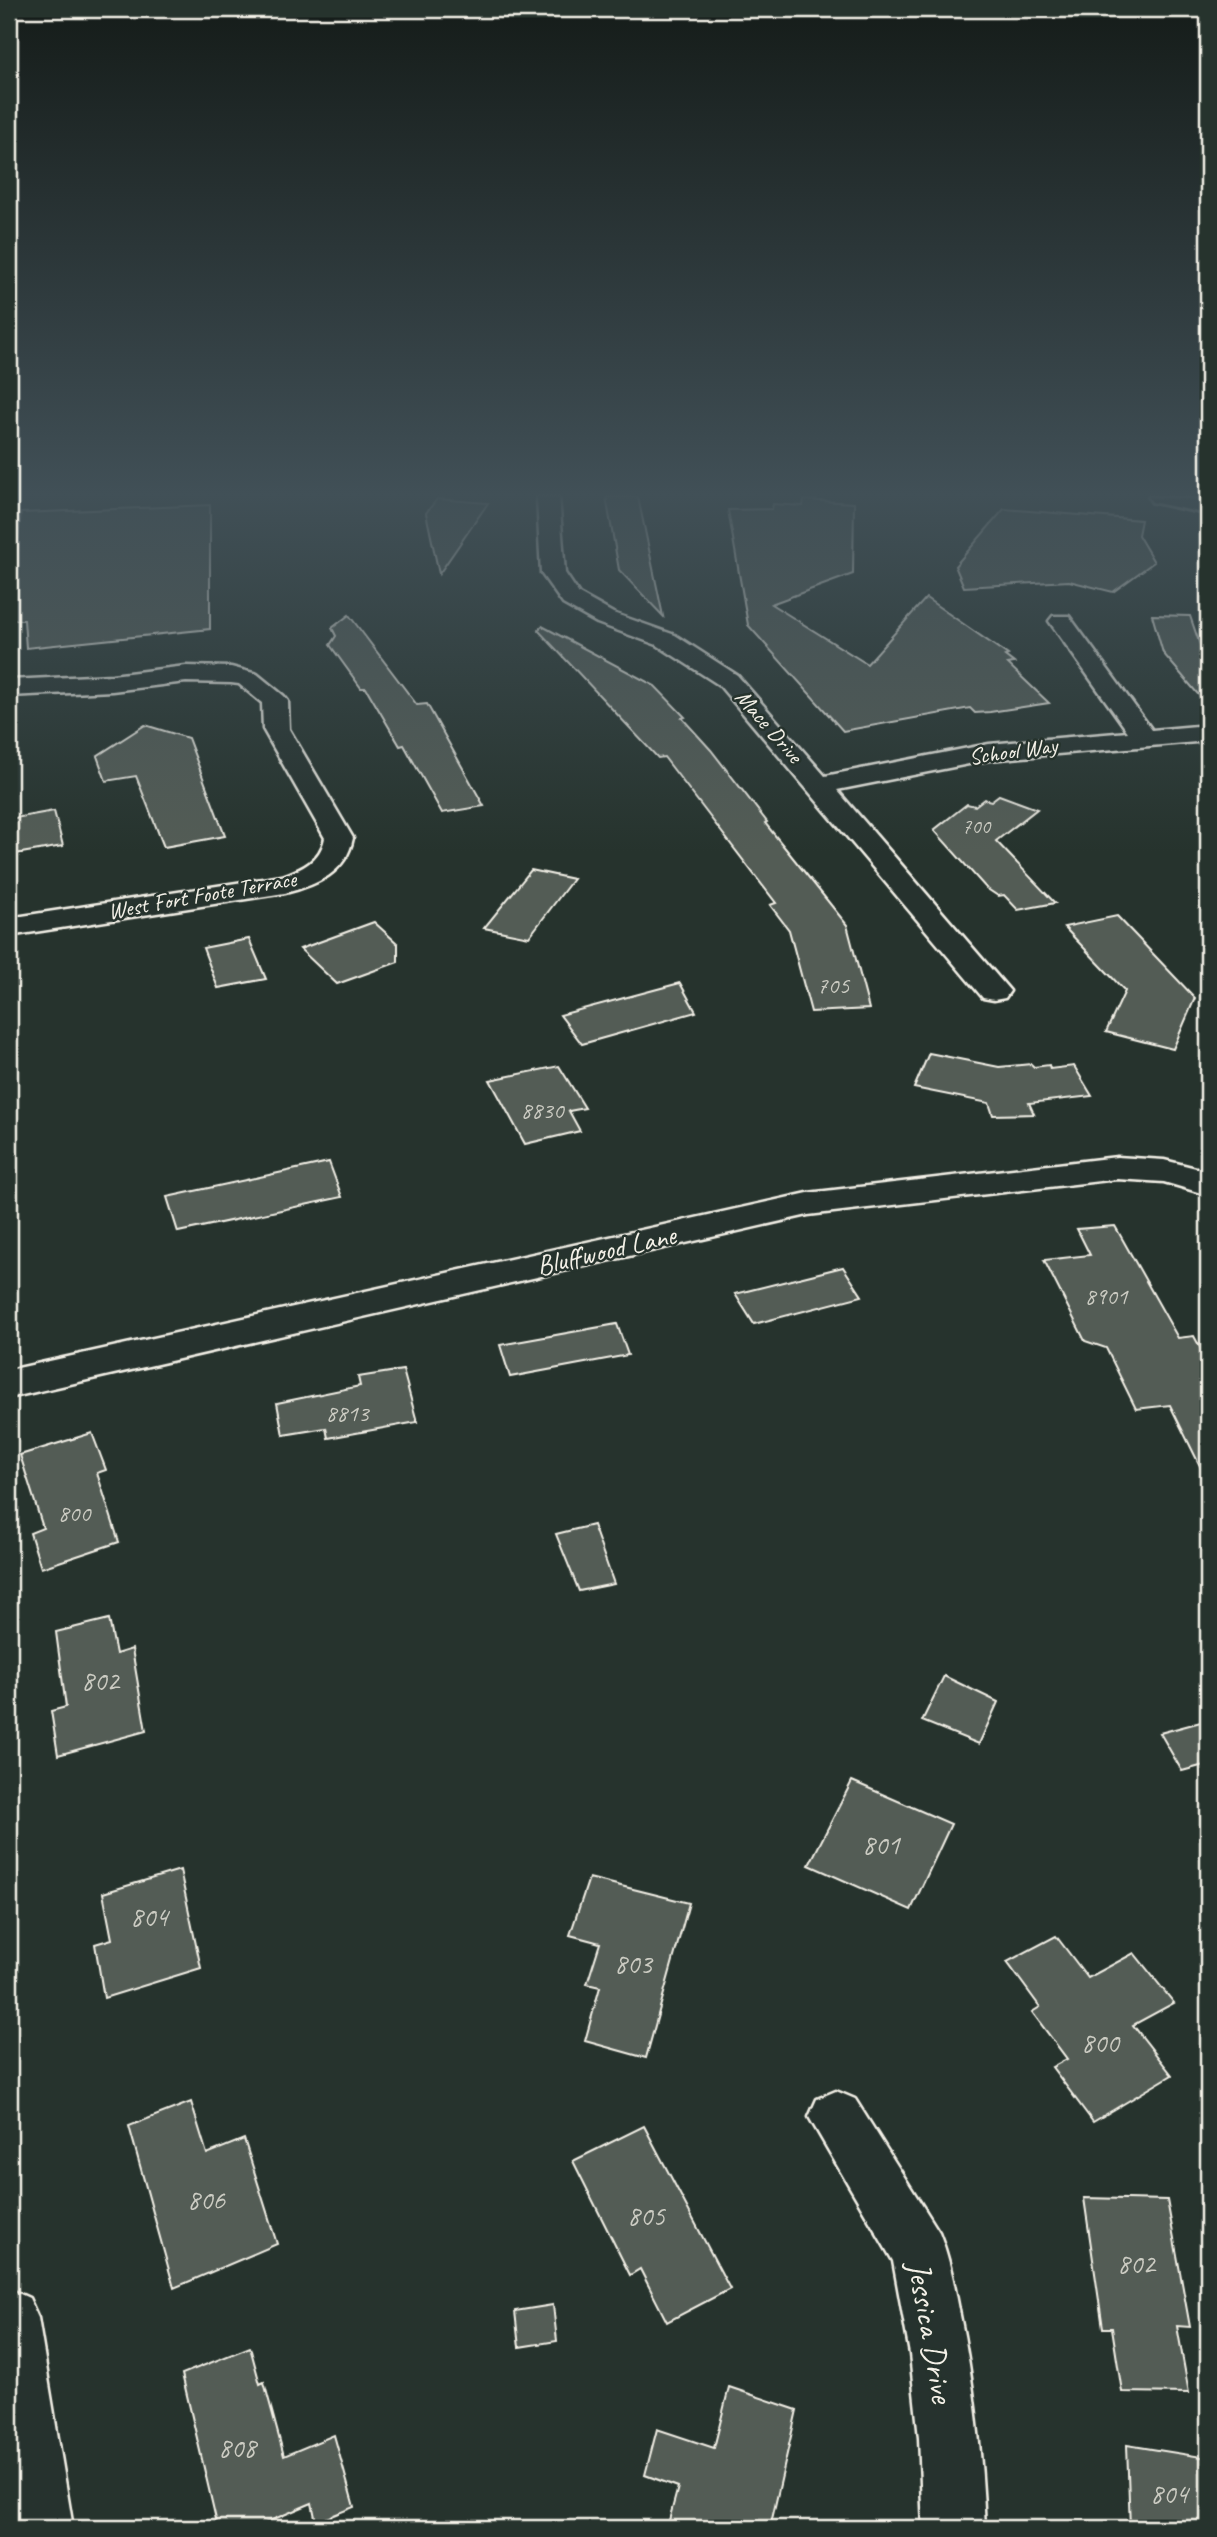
<svg xmlns="http://www.w3.org/2000/svg" width="1217" height="2537" font-family="Caveat,sans-serif">
	<style>
		.building { fill: #525c55; stroke: #f4f1e8; stroke-width: 2 }
		.lines { fill: none; stroke-linecap: round; stroke-linejoin: round }
		.street-casing { stroke: #f4f1e8; stroke-width: 5 }
		.secondary-casing { stroke: #f4f1e8; stroke-width: 6 }
		.street { fill: #26332d; fill-rule: evenodd }
		.secondary { fill: #26332d; fill-rule: evenodd }
		.labels { text-anchor: middle; dominant-baseline: central; stroke-width: 5; stroke-linejoin: round; paint-order: stroke }
		.far-number-label { font-size: 21px; fill: #ccccc3 }
		.far-street-label { font-size: 23px; fill: #f4f1e8; stroke: #26332d }
		.number-label { font-size: 24px; fill: #ccccc3 }
		.street-label { font-size: 28px; fill: #f4f1e8; stroke: #26332d }
		.near-number-label { font-size: 28px; fill: #ccccc3 }
		.near-street-label { font-size: 33px; fill: #f4f1e8; stroke: #26332d }
	</style>
	<rect width="100%" height="100%" fill="#26332d"/>
	<filter id="ink" filterUnits="userSpaceOnUse"><feTurbulence type="fractalNoise" baseFrequency=".0143" numOctaves="2"/><feDisplacementMap in="SourceGraphic" scale="14" xChannelSelector="R" yChannelSelector="G"/><feConvolveMatrix kernelMatrix="1 2 1 2 8 2 1 2 1" color-interpolation-filters="sRGB"/></filter>
	<g filter="url(#ink)">
		<!-- building -->
		<g class="building">
			<path d="M606,497H638L663,616L619,570Z"/>
			<path d="M437,499L488,503L439,574L426,513Z"/>
			<path d="M804,500L854,503L853,574L771,604L867,664L926,598L1008,655L1005,656L1014,663L1008,664L1049,703L990,712L975,713L970,708L843,731L748,625L728,510L772,509L773,504L803,506Z"/>
			<path d="M210,505V629L26,648L24,620H9L21,513Z"/>
			<path d="M1004,509L1141,520L1138,535L1154,562L1113,592L1069,581L964,587L955,566Z"/>
			<path d="M349,615L417,705L427,704L484,806L442,813L404,745L400,746L366,688H361L330,645L336,636L332,628Z"/>
			<path d="M1152,615L1190,616L1208,668V706L1163,653Z"/>
			<path d="M542,626L655,686L685,717L682,718L711,750L767,822L765,823L847,925L869,1009L811,1012L789,930L770,905L776,903L664,757L658,758L538,630Z"/>
			<path d="M145,725L188,738L225,836L164,847L136,776L106,781L97,756Z"/>
			<path d="M999,795L1037,809L996,841L1055,903L1018,910L1004,895L998,896L986,888L934,830L967,804L975,806L984,799L991,801Z"/>
			<path d="M54,811L63,846L9,855V819Z"/>
			<path d="M531,870L573,879L529,937L484,928Z"/>
			<path d="M1117,916L1195,998L1173,1049L1106,1032L1125,991L1064,927Z"/>
			<path d="M374,922L398,944V962L337,984L300,949Z"/>
			<path d="M249,939L266,979L218,988L203,948Z"/>
			<path d="M680,983L696,1012L582,1044L560,1015Z"/>
			<path d="M929,1053L999,1067L1031,1064L1034,1067L1049,1065L1050,1069L1074,1066L1092,1096L1029,1103L1034,1114L993,1115L989,1103L914,1088Z"/>
			<path d="M559,1066L585,1108L569,1111L580,1131L525,1144L490,1080Z"/>
			<path d="M329,1162L342,1197L178,1232L167,1197Z"/>
			<path d="M1115,1226L1178,1338L1194,1336L1208,1362V1482L1170,1405L1136,1409L1106,1348L1085,1341L1044,1260L1090,1255L1077,1229Z"/>
			<path d="M843,1267L862,1296L754,1324L735,1294Z"/>
			<path d="M617,1324L628,1355L510,1377L500,1345Z"/>
			<path d="M403,1370L417,1422L328,1438L326,1428L283,1435L277,1403L360,1386L358,1377Z"/>
			<path d="M92,1433L106,1470L97,1473L119,1542L41,1568L30,1533L43,1528L20,1455Z"/>
			<path d="M593,1525L614,1584L579,1591L556,1534Z"/>
			<path d="M109,1619L116,1654L132,1649L146,1731L58,1755L51,1711L66,1707L56,1632Z"/>
			<path d="M944,1676L998,1702L979,1744L922,1721Z"/>
			<path d="M1208,1720V1764L1182,1771L1160,1733Z"/>
			<path d="M852,1781L951,1824L911,1910L809,1865Z"/>
			<path d="M180,1870L201,1968L104,1998L95,1944L112,1939L103,1893Z"/>
			<path d="M589,1878L689,1903L646,2058L585,2041L600,1987L587,1984L600,1943L570,1935Z"/>
			<path d="M1056,1936L1088,1978L1134,1953L1174,2003L1133,2025L1172,2075L1093,2122L1052,2067L1067,2059L1032,2012L1040,2007L1007,1962Z"/>
			<path d="M191,2102L207,2154L244,2139L277,2244L174,2288L129,2126Z"/>
			<path d="M644,2126L730,2289L667,2322L640,2269L630,2275L573,2161Z"/>
			<path d="M1084,2198L1167,2200L1190,2327L1177,2326L1189,2393L1122,2392L1112,2328H1103Z"/>
			<path d="M553,2305L557,2341L519,2347L515,2311Z"/>
			<path d="M250,2347L260,2384L264,2382L284,2456L334,2435L354,2507L316,2522L312,2503L253,2528H218L182,2374Z"/>
			<path d="M729,2387L797,2410L770,2528H667L678,2487L645,2475L657,2429L714,2448Z"/>
			<path d="M1127,2445L1208,2458V2528H1130Z"/>
		</g>
		<g class="lines">
			<!-- street casing -->
			<g class="street-casing">
				<g id="street">
					<path d="M537,497H559L565,573L579,594L613,613L675,635L737,675L825,776L989,744L1128,732L1049,621L1053,616H1069L1152,730L1208,725V741L989,760L837,790L1010,991L1005,998L994,1000L983,998L719,685L657,645L597,623L563,604L541,573Z"/>
					<path d="M186,666L231,667L257,674L284,696L288,701L289,729L353,838C346,873 317,885 285,893L9,936V918L282,876C303,869 320,861 325,838L263,729L262,703L239,684L231,683L186,682L112,691L9,696V680L112,675Z"/>
					<path d="M1117,1157L1164,1160L1208,1171V1195L1164,1182L1117,1179L808,1215L9,1398V1370L808,1193Z"/>
					<path d="M836,2091L855,2099L939,2232C949,2257 954,2283 959,2310C974,2382 982,2455 985,2528H923L919,2438L910,2354L893,2261L809,2117L817,2099Z"/>
					<path d="M9,2289L29,2298L38,2318L73,2528H11Z"/>
				</g>
			</g>
			<!-- secondary casing -->
			<g class="secondary-casing">
				<path id="secondary" d="M1149,497L1208,500V514L1152,502Z"/>
			</g>
			<!-- street -->
			<use href="#street" class="street"/>
			<!-- secondary -->
			<use href="#secondary" class="secondary"/>
		</g>
	</g>
	<!-- sky -->
	<linearGradient id="sky" x2="0" y2="1"><stop stop-color="#151c19"/><stop offset="0.58" stop-color="#415057"/><stop offset="1" stop-color="#415057" stop-opacity="0"/></linearGradient>
	<rect width="1217" height="852" fill="url(#sky)"/>
	<g class="labels">
		<!-- far-number labels -->
		<g class="far-number-label">
			<text x="976" y="826">700</text>
		</g>
		<!-- far-street labels -->
		<g class="far-street-label">
			<text transform="translate(769 726) rotate(49)">Mace Drive</text>
			<text transform="translate(1013 751) rotate(-8)">School Way</text>
			<text transform="translate(202 895) rotate(-10)">West Fort Foote Terrace</text>
		</g>
		<!-- number labels -->
		<g class="number-label">
			<text x="833" y="985">705</text>
			<text x="542" y="1110">8830</text>
			<text x="1106" y="1296">8901</text>
			<text x="347" y="1413">8813</text>
			<text x="74" y="1513">800</text>
		</g>
		<!-- street labels -->
		<g class="street-label">
			<text transform="translate(606 1250) rotate(-13)">Bluffwood Lane</text>
		</g>
		<!-- near-number labels -->
		<g class="near-number-label">
			<text x="100" y="1680">802</text>
			<text x="881" y="1844">801</text>
			<text x="149" y="1916">804</text>
			<text x="633" y="1963">803</text>
			<text x="1100" y="2042">800</text>
			<text x="206" y="2199">806</text>
			<text x="646" y="2215">805</text>
			<text x="1136" y="2263">802</text>
			<text x="237" y="2447">808</text>
			<text x="1169" y="2493">804</text>
		</g>
		<!-- near-street labels -->
		<g class="near-street-label">
			<text transform="translate(931 2332) rotate(80)">Jessica Drive</text>
		</g>
	</g>
	<!-- margin -->
	<rect width="1217" height="2537" fill="none" stroke="#26332d" stroke-width="35"/>
	<rect x="18" y="18" width="1182" height="2502" fill="none" stroke="#f4f1e8" stroke-width="2.5" filter="url(#ink)"/>
</svg>
